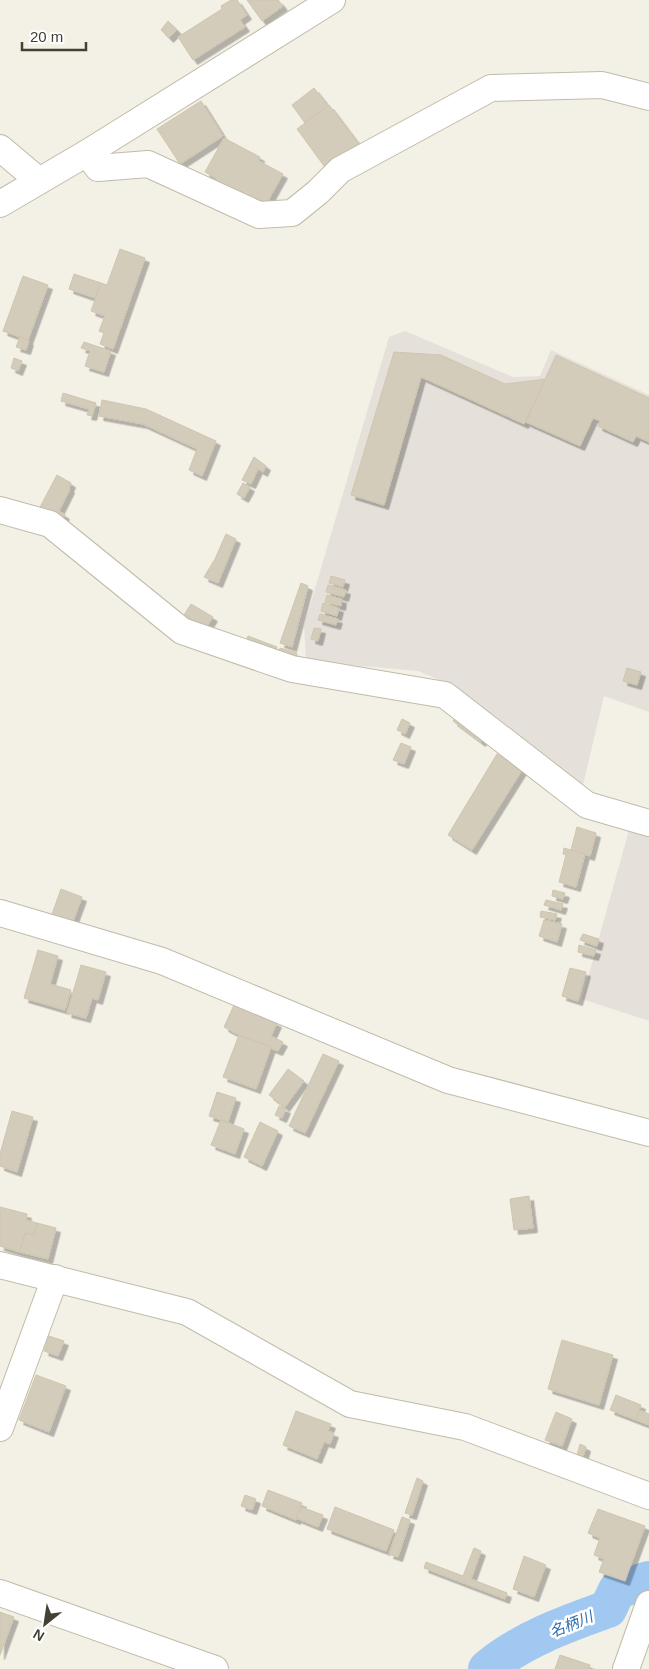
<svg xmlns="http://www.w3.org/2000/svg" width="649" height="1669" font-family="Helvetica,'Noto Sans JP',sans-serif">
	<style>
		.industrial { fill: #e5e1da }
		.lines { fill: none; stroke-linecap: round; stroke-linejoin: round }
		.river { stroke: #a0c8f1; stroke-width: 38 }
		.building { fill: #d4ccba; stroke: #cfc5ad; filter: url(#shadow) }
		.minor-casing { stroke: #c1bbaa; stroke-width: 28 }
		.minor { stroke: #fff; stroke-width: 26 }
		.labels { text-anchor: middle; dominant-baseline: central; stroke-width: 5; stroke-linejoin: round; paint-order: stroke }
		.water-label { font-size: 15px; font-style: italic; fill: #2c6eb2; stroke: #fff }
	</style>
	<defs>
		<filter id="shadow"><feDropShadow dx="4.5" dy="4.5" stdDeviation="0" flood-color="#0004"/></filter>
	</defs>
	<rect width="100%" height="100%" fill="#f3f0e5"/>
	<!-- industrial -->
	<g class="industrial">
		<path d="M405,331L513,377L540,376L551,350L649,395V712L604,696L583,785L452,685L418,671L306,661L304,626L389,337Z"/>
		<path d="M629,830L649,836V1021L582,999Z"/>
	</g>
	<g class="lines">
		<!-- river -->
		<path class="river" d="M487,1669C521,1640 566,1624 608,1609L617,1590L649,1580"/>
	</g>
	<!-- building -->
	<g class="building">
		<path d="M231,0H237L247,15L240,20L245,27L193,60L178,37L222,9L221,6Z"/>
		<path d="M247,0H278L283,6L262,21Z"/>
		<path d="M168,21L177,30L169,38L161,30Z"/>
		<path d="M314,88L328,106L305,123L292,105Z"/>
		<path d="M201,101L223,136L180,164L157,129Z"/>
		<path d="M329,105L360,146L327,170L297,129Z"/>
		<path d="M224,138L260,157L259,161L283,174L265,206L227,186L226,189L214,183L216,178L205,172Z"/>
		<path d="M120,249L145,258L113,349L100,344L104,333L99,331L105,316L91,311L101,283L107,285Z"/>
		<path d="M74,274L101,283L95,298L69,289Z"/>
		<path d="M23,276L48,285L28,340L3,331Z"/>
		<path d="M20,337L29,341L26,350L16,347Z"/>
		<path d="M84,342L111,351L104,372L85,366L90,351L81,348Z"/>
		<path d="M394,352L441,355L505,384L546,379L524,424L421,377L384,505L351,495Z"/>
		<path d="M556,355L649,398V442L636,436L633,442L598,426L600,421L593,418L580,446L526,422Z"/>
		<path d="M14,358L22,361L18,371L11,368Z"/>
		<path d="M63,393L96,403L92,416L87,415L89,409L61,401Z"/>
		<path d="M102,400L146,409L216,441L202,476L189,470L197,449L143,424L99,416Z"/>
		<path d="M254,457L266,466L263,472L258,469L251,484L242,480Z"/>
		<path d="M57,475L71,483L69,488L70,489L59,511L65,515L60,523L38,511Z"/>
		<path d="M243,483L250,487L244,498L237,494Z"/>
		<path d="M226,534L236,539L218,583L204,577L215,559Z"/>
		<path d="M331,576L345,580L343,587L329,583Z"/>
		<path d="M301,583L308,586L292,647L280,643Z"/>
		<path d="M328,585L346,590L344,597L326,592Z"/>
		<path d="M327,595L342,599L341,606L325,602Z"/>
		<path d="M323,603L339,608L337,616L321,611Z"/>
		<path d="M191,604L213,617L206,628L184,615Z"/>
		<path d="M320,614L338,619L336,625L318,620Z"/>
		<path d="M314,628L321,629L318,641L311,639Z"/>
		<path d="M248,636L277,647L272,660L243,649Z"/>
		<path d="M280,648L297,653L293,666L276,661Z"/>
		<path d="M627,668L641,672L637,685L623,681Z"/>
		<path d="M457,716L482,740L481,742L453,721Z"/>
		<path d="M402,719L410,723L405,734L397,730Z"/>
		<path d="M401,743L411,747L404,764L393,760Z"/>
		<path d="M497,754L522,770L472,850L448,835Z"/>
		<path d="M577,827L596,833L590,856L571,850Z"/>
		<path d="M564,848L585,854L576,887L559,882L566,855L563,854Z"/>
		<path d="M61,889L82,897L72,924L51,917Z"/>
		<path d="M553,890L565,893L563,899L552,896Z"/>
		<path d="M546,900L563,904L561,910L544,905Z"/>
		<path d="M541,911L557,914L555,920L540,917Z"/>
		<path d="M544,920L562,924L557,942L539,936Z"/>
		<path d="M583,934L599,939L597,946L580,940Z"/>
		<path d="M579,945L596,950L594,956L578,952Z"/>
		<path d="M38,950L58,956L50,984L71,990L65,1010L24,998Z"/>
		<path d="M81,965L106,972L98,1000L92,998L86,1018L67,1013Z"/>
		<path d="M570,968L586,972L578,1001L562,996Z"/>
		<path d="M235,1003L277,1023L271,1036L283,1042L278,1051L239,1035L224,1027Z"/>
		<path d="M239,1035L271,1047L256,1089L223,1077Z"/>
		<path d="M323,1054L339,1061L305,1133L289,1126Z"/>
		<path d="M288,1069L304,1081L285,1107L269,1095Z"/>
		<path d="M217,1092L236,1098L228,1122L209,1116Z"/>
		<path d="M279,1106L286,1109L282,1118L275,1115Z"/>
		<path d="M12,1111L33,1117L17,1172L0,1166V1154Z"/>
		<path d="M221,1120L244,1129L235,1154L211,1145Z"/>
		<path d="M260,1122L278,1131L262,1166L244,1157Z"/>
		<path d="M529,1196L533,1228L514,1230L510,1199Z"/>
		<path d="M0,1207L27,1214L26,1220L37,1223L34,1235L25,1233L20,1252L0,1246Z"/>
		<path d="M37,1223L56,1228L48,1259L20,1252L25,1233L34,1235Z"/>
		<path d="M49,1336L64,1341L58,1356L44,1351Z"/>
		<path d="M562,1340L613,1355L599,1405L548,1389Z"/>
		<path d="M36,1375L66,1386L49,1432L19,1420Z"/>
		<path d="M616,1395L641,1405L636,1420L610,1410Z"/>
		<path d="M639,1410L649,1414V1425L636,1420Z"/>
		<path d="M296,1411L331,1424L328,1431L334,1433L330,1444L324,1442L317,1459L283,1445Z"/>
		<path d="M556,1412L572,1419L562,1446L545,1440Z"/>
		<path d="M580,1444L586,1447L583,1457L577,1455Z"/>
		<path d="M417,1478L423,1481L412,1515L405,1513Z"/>
		<path d="M268,1490L302,1503L296,1520L262,1506Z"/>
		<path d="M245,1495L256,1499L252,1510L241,1506Z"/>
		<path d="M301,1507L323,1515L318,1527L296,1518Z"/>
		<path d="M335,1507L394,1530L386,1551L327,1529Z"/>
		<path d="M598,1509L645,1526L625,1581L599,1572L604,1559L594,1555L600,1538L588,1533Z"/>
		<path d="M402,1517L410,1520L398,1557L389,1554Z"/>
		<path d="M474,1548L481,1551L471,1579L507,1593L505,1599L424,1568L426,1562L463,1576Z"/>
		<path d="M524,1556L546,1565L534,1597L513,1589Z"/>
		<path d="M0,1612L14,1617L0,1655Z"/>
		<path d="M560,1655L590,1665L589,1669H555Z"/>
	</g>
	<g class="lines">
		<!-- minor casing -->
		<g class="minor-casing">
			<g id="minor">
				<path d="M0,148L38,180"/>
				<path d="M87,153L98,168L148,164L259,215L292,213L318,192L340,170L491,88L602,85L649,97"/>
				<path d="M0,204L87,153L332,0"/>
				<path d="M0,510L50,524L182,631L292,669L445,695L587,805L649,823"/>
				<path d="M0,913L162,961L448,1080L649,1133"/>
				<path d="M0,1265L187,1312L350,1404L465,1427L649,1496"/>
				<path d="M0,1428L55,1278"/>
				<path d="M0,1593L215,1669"/>
				<path d="M626,1669L649,1604"/>
			</g>
		</g>
		<!-- minor -->
		<use href="#minor" class="minor"/>
	</g>
	<g class="labels">
		<!-- water labels -->
		<g class="water-label">
			<text transform="translate(571 1624) rotate(-22)">名柄川</text>
		</g>
	</g>
	<!-- north arrow -->
	<g transform="translate(45 1624) rotate(210)" stroke="#ffffff" stroke-width="4" paint-order="stroke">
	<path d="M0-4L9 19L0 12L-9 19Z" fill="#454034"/>
	<text y="-8" font-size="14" font-weight="bold" text-anchor="middle" fill="#454034">N</text>
	</g>
	<!-- scale -->
	<path d="M22 42v8h64v-8" fill="none" stroke="#454034" stroke-width="2.5"/>
	<text x="30" y="42" font-size="15" fill="#454034" stroke="#ffffff" stroke-width="4" paint-order="stroke">20 m</text>
</svg>
